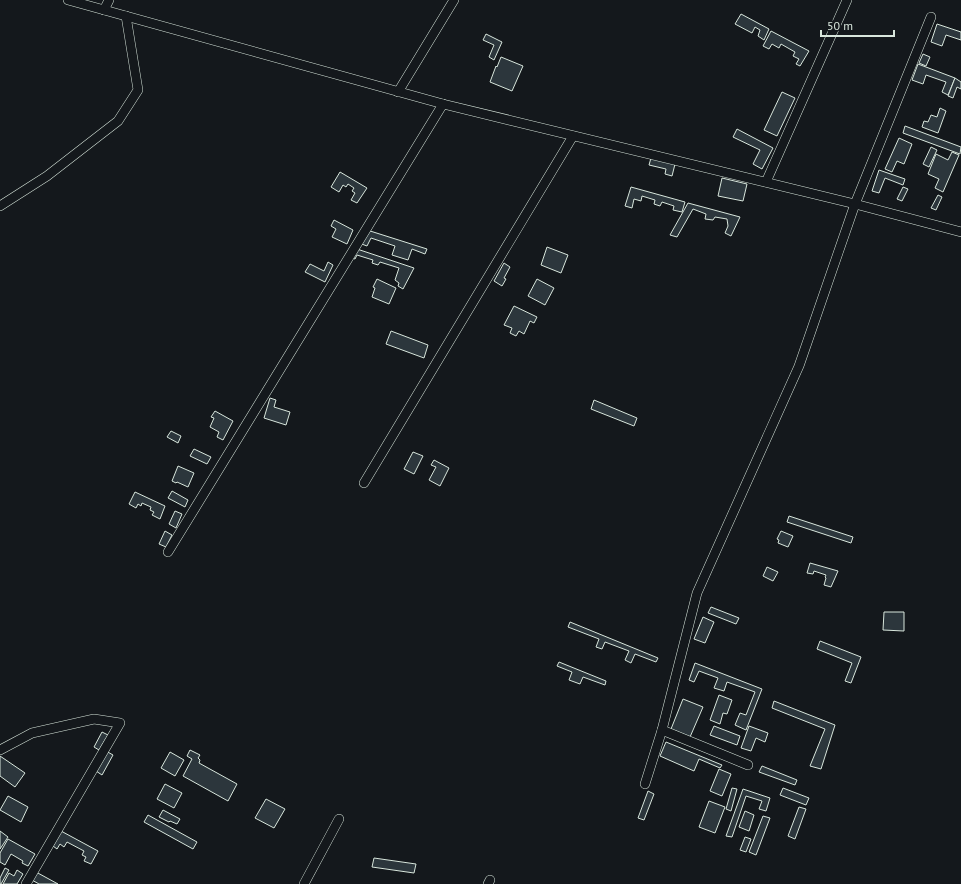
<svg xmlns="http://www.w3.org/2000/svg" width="961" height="884" font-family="'PT Sans',sans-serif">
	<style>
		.building { fill: #2c363c; stroke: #d8e6dc }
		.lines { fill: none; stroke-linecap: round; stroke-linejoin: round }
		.minor-casing { stroke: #d8e6dc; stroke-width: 10 }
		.minor { stroke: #14181c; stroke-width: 9 }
	</style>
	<rect width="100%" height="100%" fill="#14181c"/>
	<!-- building -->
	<g class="building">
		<path d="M741,14L769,29L764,40L758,36L760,30L755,27L752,33L735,24Z"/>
		<path d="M937,24L961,32V40L946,35L942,46L931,42Z"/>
		<path d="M771,31L809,51L800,66L796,64L799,59L793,56L795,52L781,44L779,48L772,44L769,49L763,46Z"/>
		<path d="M486,34L502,42L494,60L489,57L494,45L483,40Z"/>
		<path d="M923,54L930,57L926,66L919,63Z"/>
		<path d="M501,57L523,66L512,91L490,82L496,66L497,67Z"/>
		<path d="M918,64L955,78L948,95L942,92L946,82L926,75L923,84L912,80Z"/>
		<path d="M955,78L961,82V89L957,87L953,98L948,96Z"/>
		<path d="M782,92L795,98L777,136L764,130Z"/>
		<path d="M940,108L946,111L938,133L922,127L924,121L928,122L931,115L937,117Z"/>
		<path d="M905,126L961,147L960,154L903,133Z"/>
		<path d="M737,129L773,148L762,169L753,164L760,150L733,137Z"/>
		<path d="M899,138L912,144L904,164L897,161L892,172L885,169Z"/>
		<path d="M931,147L937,150L929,167L923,164Z"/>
		<path d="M952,152L959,155L943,192L935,188L939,179L928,174L936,154L948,160Z"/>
		<path d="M651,158L675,164L672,176L665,174L666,169L649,165Z"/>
		<path d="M879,170L905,179L903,185L885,178L879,193L872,191Z"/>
		<path d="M340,172L367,188L357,203L351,200L355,193L352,191L354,188L348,184L346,187L343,185L339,192L331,187Z"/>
		<path d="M722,178L747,184L743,201L718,196Z"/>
		<path d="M631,187L685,202L682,212L673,210L674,206L662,202L660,206L654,204L655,200L642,196L641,201L634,199L632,208L625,206Z"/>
		<path d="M903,187L908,189L902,201L897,199Z"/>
		<path d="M938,195L942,197L936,210L931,208Z"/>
		<path d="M688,203L740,217L731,236L725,233L728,226L727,219L715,217L713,220L705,219L706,214L693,209L677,237L670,235Z"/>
		<path d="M334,220L353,230L347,244L332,237L336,229L331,226Z"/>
		<path d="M367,230L427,249L425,254L412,249L408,260L392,255L395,246L371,238L367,246L359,243Z"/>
		<path d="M547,247L568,255L561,273L541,265Z"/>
		<path d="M357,249L414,268L403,289L398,286L399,283L395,280L399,268L380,262L378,265L372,263L373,260L357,255L355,259L352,258Z"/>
		<path d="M328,262L333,265L325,282L305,272L310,264L324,271Z"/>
		<path d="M504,263L510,267L504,278L506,279L502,286L494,281Z"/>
		<path d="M377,279L396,288L389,304L372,297L375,288L373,287Z"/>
		<path d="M537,279L554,288L545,305L528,296Z"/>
		<path d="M514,306L537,317L534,323L530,321L524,334L519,331L516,336L510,333L512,328L504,325Z"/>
		<path d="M391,331L428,345L424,358L386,344Z"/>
		<path d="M270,398L276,400L274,407L290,412L286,425L264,418Z"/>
		<path d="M594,400L637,418L634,426L591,409Z"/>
		<path d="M215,411L233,421L223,440L217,437L219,432L210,427L214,418L211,417Z"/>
		<path d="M171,431L181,436L178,443L167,437Z"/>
		<path d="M194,449L211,457L207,464L190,456Z"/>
		<path d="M413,452L423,456L414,474L404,469Z"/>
		<path d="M434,460L449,468L440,486L429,480L436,467L431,465Z"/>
		<path d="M178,466L194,473L188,487L177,482L176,483L172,481Z"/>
		<path d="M172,491L188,500L185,507L168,498Z"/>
		<path d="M135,492L165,506L160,519L152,515L154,512L150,510L151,507L142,503L141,506L138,504L136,508L129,504Z"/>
		<path d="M175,511L182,514L176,528L169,524Z"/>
		<path d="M789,516L853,537L851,543L787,522Z"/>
		<path d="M165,531L172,535L166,547L159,544Z"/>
		<path d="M781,531L793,536L788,547L778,543L779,540L777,539Z"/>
		<path d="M810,563L838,571L831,587L824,585L826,578L825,577L826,575L814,571L813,574L807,573Z"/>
		<path d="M767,567L778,572L773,581L763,576Z"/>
		<path d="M711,607L739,618L736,624L708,613Z"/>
		<path d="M884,612H904V631L883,630Z"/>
		<path d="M703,617L714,622L705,643L694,639Z"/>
		<path d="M570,622L658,658L656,662L635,654L631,663L625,660L629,651L605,642L602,649L596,647L599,639L568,627Z"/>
		<path d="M820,641L861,657L851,683L845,681L852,663L817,649Z"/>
		<path d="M559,662L606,681L605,685L583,677L580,684L569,680L572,672L557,666Z"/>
		<path d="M695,663L762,689L746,730L735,725L740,713L746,715L755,692L727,682L724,691L714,688L718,678L699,671L694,682L689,680Z"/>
		<path d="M719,695L732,700L727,714L723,713L720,724L710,720Z"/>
		<path d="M683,699L703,707L690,737L671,729Z"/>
		<path d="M774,701L835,725L821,769L810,766L825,729L772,708Z"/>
		<path d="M714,726L740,736L737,745L710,735Z"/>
		<path d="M749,726L768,733L765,742L756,738L751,751L741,748Z"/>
		<path d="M102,732L108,735L99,750L94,747Z"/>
		<path d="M666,742L722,765L720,768L699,759L694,771L660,756Z"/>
		<path d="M190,750L200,755L198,758L200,760L199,763L237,784L228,801L183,776L192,759L187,756Z"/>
		<path d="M106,751L113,755L102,775L96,771Z"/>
		<path d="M170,752L184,760L175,776L161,768Z"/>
		<path d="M0,756L25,773L15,787L0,776Z"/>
		<path d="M762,766L797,780L795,785L759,772Z"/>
		<path d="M719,769L731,774L722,796L710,791Z"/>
		<path d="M165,784L182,793L174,808L157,799Z"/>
		<path d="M732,788L737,789L731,811L726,809Z"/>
		<path d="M783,788L809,798L806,805L780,795Z"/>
		<path d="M743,789L770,798L766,811L759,809L762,801L746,796L732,837L726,836Z"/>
		<path d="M648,791L654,794L644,820L638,818Z"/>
		<path d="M8,796L28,807L21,822L0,810Z"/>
		<path d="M266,799L285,809L274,828L255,818Z"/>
		<path d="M709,801L725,807L715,833L699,827Z"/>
		<path d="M799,807L806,809L795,839L788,836Z"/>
		<path d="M163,810L180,819L177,824L170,821L169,822L159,817Z"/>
		<path d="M745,811L754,815L749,831L739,827Z"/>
		<path d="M148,815L197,842L193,849L144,822Z"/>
		<path d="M763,816L770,818L756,855L749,852Z"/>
		<path d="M0,831L8,837L0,849Z"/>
		<path d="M61,831L98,851L91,864L84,861L86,857L82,855L84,851L67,842L64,847L60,844L57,849L53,846Z"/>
		<path d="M745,837L751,839L746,852L740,850Z"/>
		<path d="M8,839L35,854L28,866L22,863L23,861L11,854L5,865L0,862V853Z"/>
		<path d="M374,858L416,864L414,873L372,867Z"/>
		<path d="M5,868L9,870L1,884H0V878Z"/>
		<path d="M17,870L23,874L17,884H3L9,873L14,876Z"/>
		<path d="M36,872L58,884H39L32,880Z"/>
	</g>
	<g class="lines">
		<!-- minor casing -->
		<g class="minor-casing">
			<g id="minor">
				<path d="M68,0L443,104L855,204L961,232"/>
				<path d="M104,10L109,0"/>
				<path d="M398,92L454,0"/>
				<path d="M766,182L847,0"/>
				<path d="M0,206L47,176L118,121L138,90L126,16"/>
				<path d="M364,483L573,136"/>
				<path d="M168,552L443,104"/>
				<path d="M662,730L748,765"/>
				<path d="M0,750L32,733L94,719L120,723L26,884"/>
				<path d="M645,784L662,730L697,593L799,366L855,204L931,17"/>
				<path d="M304,884L339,819"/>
				<path d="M488,884L490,880"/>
			</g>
		</g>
		<!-- minor -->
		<use href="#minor" class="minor"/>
	</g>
	<!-- scale -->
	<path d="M821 30v6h73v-6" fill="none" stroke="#d8e6dc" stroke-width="2"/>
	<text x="827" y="30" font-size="12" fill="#d8e6dc" stroke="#14181c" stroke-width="3" paint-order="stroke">50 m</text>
</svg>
